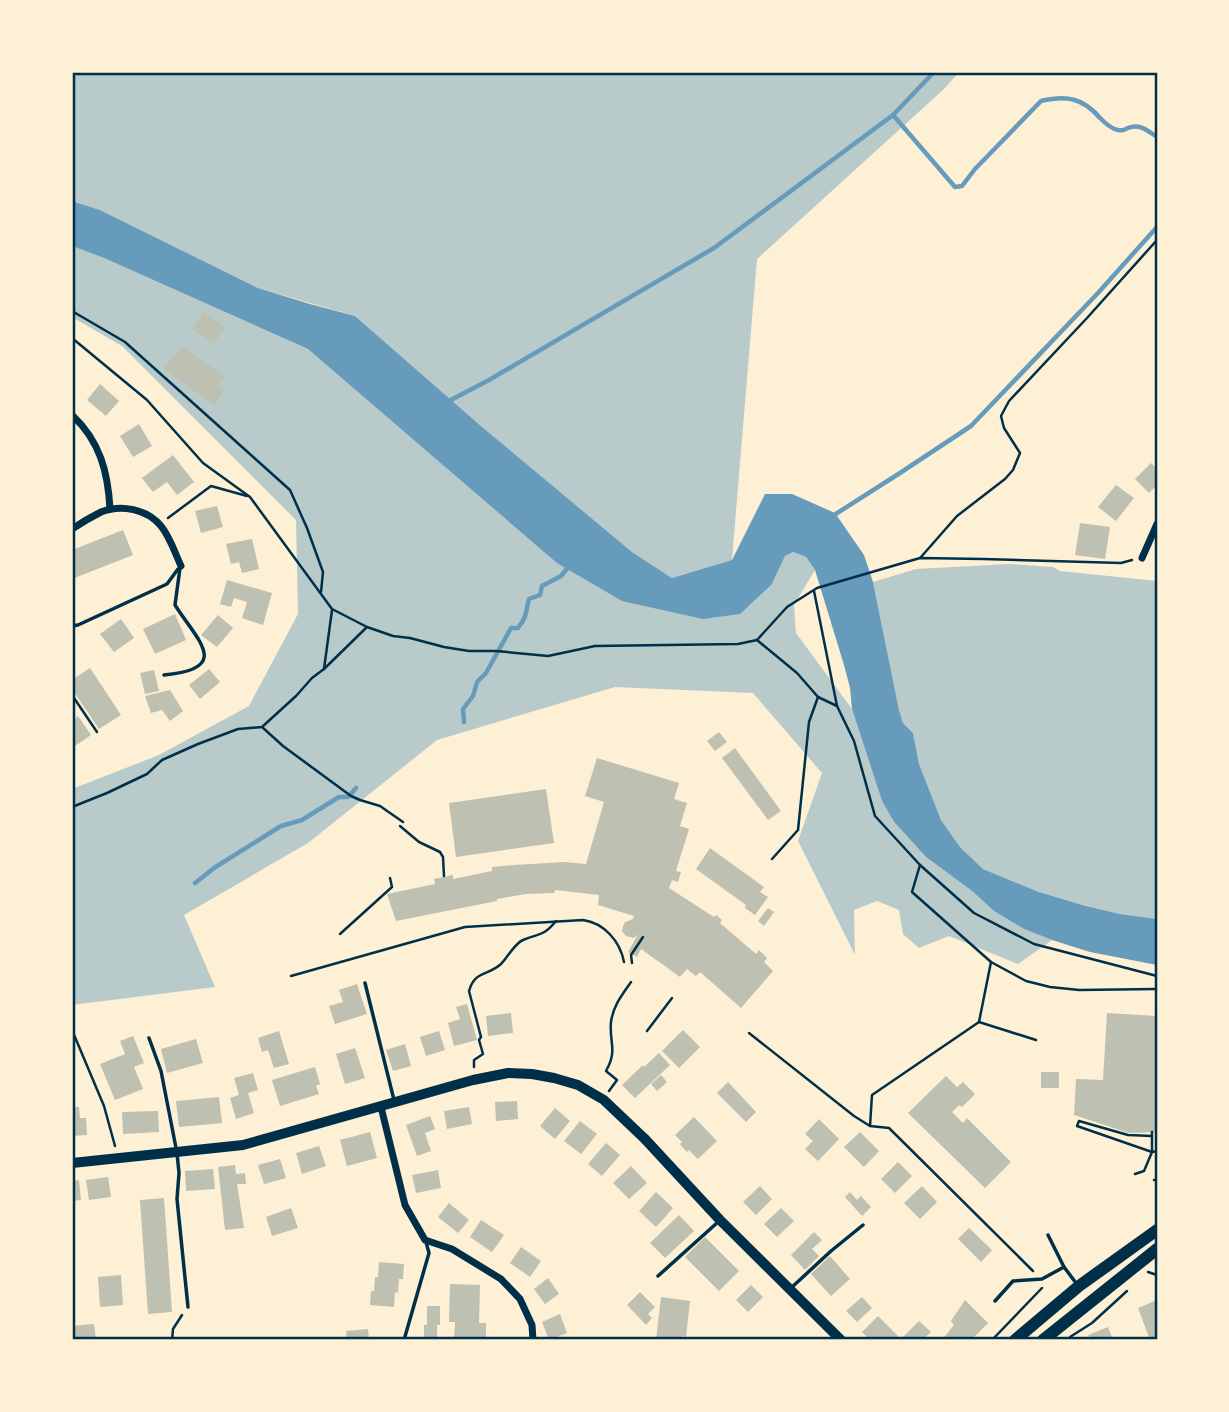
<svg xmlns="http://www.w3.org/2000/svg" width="1229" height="1412" font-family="'Varela Round',sans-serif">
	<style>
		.green { fill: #b9caca }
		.water { fill: #669bbc }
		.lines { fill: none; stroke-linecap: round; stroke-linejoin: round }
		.stream { stroke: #669bbc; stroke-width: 4.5 }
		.building { fill: #bec0b2 }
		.path { stroke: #003049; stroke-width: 2.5 }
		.service { stroke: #003049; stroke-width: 3.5 }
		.minor { stroke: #003049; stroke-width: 7 }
		.tertiary { stroke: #003049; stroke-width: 10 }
		.primary { stroke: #003049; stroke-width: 12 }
		.neatline { fill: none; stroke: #003049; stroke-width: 2.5 }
	</style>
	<rect width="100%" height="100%" fill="#fdf0d5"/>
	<!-- green -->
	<g class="green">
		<path d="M72,72H959L945,88L757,259L732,560L672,578L632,552L481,426L355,316L258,288L100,210L72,201Z"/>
		<path d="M72,246L104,258L308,349L419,443L622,601L772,584L785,556L793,552L806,557L815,570L794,605L796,633L852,709L882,801L894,822L926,857L972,891L994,911L1024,929L1052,940L1018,964L949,936L919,948L903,934L899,910L877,901L854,910L855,955L798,841L822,773L753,693L615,687L437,740L308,843L184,915L215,987L72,1005V789L159,755L249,706L298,614L296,520L122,346L72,317Z"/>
		<path d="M1009,564L1053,567L1060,571L1157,581V919L1120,914L1086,906L1039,892L983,869L960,847L941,820L919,764L913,733L903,723L899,710L873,582L916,569Z"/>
	</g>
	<!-- water -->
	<path class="water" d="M72,201L100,210L258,288L310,304L355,316L481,426L632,552L672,578L732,560L765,494H792L835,513L864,555L873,582L899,710L903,723L913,733L919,764L941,820L960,847L983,869L1039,892L1086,906L1120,914L1157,919V965L1090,952L1052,940L1024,929L994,911L972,891L926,857L894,822L882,801L852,709L850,688L844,665L815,570L806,557L793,552L785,556L772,584L740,614L703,619L622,601L557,563L308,349L104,258L72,246Z"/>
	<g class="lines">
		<!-- stream -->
		<g class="stream">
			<path d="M893,115L955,187L962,186L975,169L1041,101C1067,95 1083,98 1100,118C1105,123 1111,129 1118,130C1124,131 1123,130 1128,128C1140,123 1148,131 1157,137"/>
			<path d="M447,402L489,380L714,248L893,115L934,72"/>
			<path d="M831,517L900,473L971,426L1098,293L1157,227"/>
			<path d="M464,722L463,709L473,696L477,682L486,673L511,628H518C528,615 525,613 529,599L540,595L542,586L561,576L570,565"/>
			<path d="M195,883L214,868L281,826L302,820L339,797H348L356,788"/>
		</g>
	</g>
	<!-- building -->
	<g class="building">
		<path d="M203,312L225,327L214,343L192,329Z"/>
		<path d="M182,346L225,377L218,387L224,391L214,405L164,369Z"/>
		<path d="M100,384L119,401L106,416L87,400Z"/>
		<path d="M139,424L152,446L133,457L120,436Z"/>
		<path d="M173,455L194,482L177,495L167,482L153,492L142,478Z"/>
		<path d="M1151,463L1157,469V485L1149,493L1135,479Z"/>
		<path d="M1116,485L1134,498L1116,521L1098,507Z"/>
		<path d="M217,506L223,527L201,533L195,511Z"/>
		<path d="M1080,523L1110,527L1105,559L1075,555Z"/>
		<path d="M123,530L133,555L72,579V550Z"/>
		<path d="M252,539L259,569L242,573L239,562L231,564L226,544Z"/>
		<path d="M227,580L272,593L263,625L242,618L247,602L234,598L231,607L220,604Z"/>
		<path d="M175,614L186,640L155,654L143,629Z"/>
		<path d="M218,615L233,628L217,647L201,635Z"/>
		<path d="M121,619L134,638L114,652L100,634Z"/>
		<path d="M90,668L121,715L99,729L72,689V680Z"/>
		<path d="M209,669L220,682L200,699L189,685Z"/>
		<path d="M154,670L159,691L145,694L140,673Z"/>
		<path d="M170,690L183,711L170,721L162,710L151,713L145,696Z"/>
		<path d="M78,716L91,735L72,748V721Z"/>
		<path d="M719,732L727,742L715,751L707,741Z"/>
		<path d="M735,748L781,811L768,820L722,758Z"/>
		<path d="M597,758L679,783L674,799L687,803L680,826L689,829L676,871L681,872L678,882L672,880L669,888L714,917L716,915L722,920L720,923L756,954L759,950L767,958L764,962L773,971L741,1008L700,972L696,976L687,969L680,977L641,949L637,957L628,952L638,934L634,938L626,936L622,931L623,926L625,922L633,919L634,916L598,905L599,895L555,890L554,893L526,894L497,899V901L396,921L387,894L435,884L434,879L453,875V879L492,871V867L514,865L565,862L586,864L604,802L585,796Z"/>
		<path d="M546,789L554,843L456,857L449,803Z"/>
		<path d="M710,848L764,887L760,892L768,897L755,915L745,908L746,905L696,869Z"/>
		<path d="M768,908L774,912L764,926L758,921Z"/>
		<path d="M357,984L367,1014L335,1024L329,1006L343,1002L339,990Z"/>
		<path d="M467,1004L477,1040L454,1046L448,1023L460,1019L456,1007Z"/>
		<path d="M511,1013L513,1033L488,1036L486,1016Z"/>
		<path d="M1107,1013L1157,1016V1132L1129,1133L1074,1115L1076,1079L1103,1080Z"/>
		<path d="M683,1030L700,1047L679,1068L662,1051Z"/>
		<path d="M279,1031L289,1064L274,1068L268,1050L262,1052L258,1038Z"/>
		<path d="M439,1031L445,1050L426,1056L420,1037Z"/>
		<path d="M133,1036L144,1063L134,1067L143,1089L115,1100L100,1064L125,1054L120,1041Z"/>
		<path d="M196,1039L203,1063L167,1073L161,1049Z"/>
		<path d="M405,1044L411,1066L393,1071L386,1050Z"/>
		<path d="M355,1048L365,1078L345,1084L336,1054Z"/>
		<path d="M659,1053L670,1065L635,1098L622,1085L643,1065L644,1067Z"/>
		<path d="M315,1067L320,1084L316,1086L319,1094L280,1106L272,1080Z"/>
		<rect x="1041" y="1072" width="18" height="16"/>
		<path d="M253,1073L258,1090L248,1093L254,1113L236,1119L230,1098L239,1095L234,1078Z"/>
		<path d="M661,1075L667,1082L657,1091L651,1084Z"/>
		<path d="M946,1076L957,1087L963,1082L975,1094L962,1107L959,1105L952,1112L963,1123L967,1118L1011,1162L985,1188L908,1113Z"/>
		<path d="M728,1082L756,1112L746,1122L717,1093Z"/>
		<path d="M219,1097L222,1123L179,1127L176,1101Z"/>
		<path d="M517,1101L518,1119L496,1121L495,1102Z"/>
		<path d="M72,1107H79L80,1118H86L87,1135L72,1136Z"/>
		<path d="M469,1107L472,1124L447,1129L444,1111Z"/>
		<path d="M555,1108L570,1121L555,1139L540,1126Z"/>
		<path d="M158,1111L159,1132L123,1134L122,1112Z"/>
		<path d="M430,1116L435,1129L425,1133L431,1151L417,1156L406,1125Z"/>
		<path d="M694,1117L717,1141L698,1159L689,1150L687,1152L683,1148L680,1144L682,1142L675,1135Z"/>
		<path d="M819,1119L839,1139L818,1161L805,1149L813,1141L805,1134Z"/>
		<path d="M580,1121L597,1134L581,1154L564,1141Z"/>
		<path d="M370,1132L377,1158L347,1166L340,1140Z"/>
		<path d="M860,1132L879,1151L864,1167L844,1147Z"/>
		<path d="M606,1143L620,1155L602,1176L588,1164Z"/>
		<path d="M319,1146L326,1166L302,1174L296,1153Z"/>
		<path d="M280,1159L286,1178L264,1184L258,1165Z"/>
		<path d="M898,1162L912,1176L895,1193L881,1179Z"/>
		<path d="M235,1165L236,1174L245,1173L246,1184H237L244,1228L225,1230L218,1167Z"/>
		<path d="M631,1166L647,1183L629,1199L613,1183Z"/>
		<path d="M213,1169L215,1189L186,1191L185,1171Z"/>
		<path d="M438,1170L441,1188L416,1193L412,1175Z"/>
		<path d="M108,1177L111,1197L89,1200L86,1180Z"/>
		<path d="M79,1180L81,1200L72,1201V1181Z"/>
		<path d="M760,1186L772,1199L756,1215L743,1202Z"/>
		<path d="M922,1186L937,1202L920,1219L904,1203Z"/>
		<path d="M656,1192L673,1208L656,1227L639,1211Z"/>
		<path d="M850,1192L857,1200L861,1196L871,1207L862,1216L845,1197Z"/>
		<path d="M164,1198L172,1312L148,1314L140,1200Z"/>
		<path d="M449,1203L469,1220L458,1233L438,1217Z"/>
		<path d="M291,1208L298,1228L272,1236L266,1217Z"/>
		<path d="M781,1208L794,1221L777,1237L764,1224Z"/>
		<path d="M679,1215L694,1231L665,1258L650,1243Z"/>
		<path d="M481,1220L504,1235L492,1252L470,1237Z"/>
		<path d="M969,1228L992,1250L981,1262L958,1239Z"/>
		<path d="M814,1232L822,1240L812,1249L819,1256L805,1270L791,1255Z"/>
		<path d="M705,1237L739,1271L719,1291L685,1257Z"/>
		<path d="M521,1247L541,1261L530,1277L510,1263Z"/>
		<path d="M830,1256L850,1279L831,1296L811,1274Z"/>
		<path d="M379,1262L404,1264L403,1279H399L398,1293L395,1292L394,1307L370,1305L371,1291H374L375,1277H378Z"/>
		<path d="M121,1275L123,1305L100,1307L98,1277Z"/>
		<path d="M548,1278L559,1294L545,1304L534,1289Z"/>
		<path d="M450,1284L480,1285L479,1323H486V1340H454L455,1322H449Z"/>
		<path d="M751,1285L763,1297L748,1312L736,1300Z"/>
		<path d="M640,1292L655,1307L648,1314L652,1318L646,1325L627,1305Z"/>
		<path d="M661,1297L690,1301L686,1337L682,1336L681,1340H656Z"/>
		<path d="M862,1297L872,1308L857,1322L846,1311Z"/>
		<path d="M965,1300L988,1323L971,1340H942L954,1325L951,1321Z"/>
		<path d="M1157,1300V1340H1150L1138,1308Z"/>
		<path d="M427,1306H440V1325H437V1340H424V1325H427Z"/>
		<path d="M560,1314L567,1333L549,1340L542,1322Z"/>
		<path d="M878,1316L898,1336L894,1340H870L862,1332Z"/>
		<path d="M919,1321L931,1332L922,1340H900Z"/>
		<path d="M94,1324L96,1340H73L72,1326Z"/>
		<path d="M1108,1327L1113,1340H1086L1090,1338L1088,1335Z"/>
		<path d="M368,1329L369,1340H347L346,1331Z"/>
	</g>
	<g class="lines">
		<!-- path -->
		<g class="path">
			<path d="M72,311L125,342L290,490L307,528L323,572L321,592"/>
			<path d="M72,338L147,400L203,463L250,497L332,609L367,627L393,636L410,638L444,647L469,651H496L548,656L595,646L738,644L757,640L797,673L818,697L837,706"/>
			<path d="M168,518L211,486L247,496"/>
			<path d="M921,557L957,516L1005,479L1013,470L1020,453L1004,428L1001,416L1009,401L1087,318L1157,240"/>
			<path d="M814,591L837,706L854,741L875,816L920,865L974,913L1034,944L1157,976"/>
			<path d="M757,640L787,607L817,588L920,558L983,559L1121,563L1132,560"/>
			<path d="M324,669L332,610"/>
			<path d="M72,695L97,732"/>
			<path d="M262,727L283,746L351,796L360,800L380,806L403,822"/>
			<path d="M72,807L107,793L147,774L162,760L198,744L238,729L262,727L296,696L312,678L324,669L367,627"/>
			<path d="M400,826L419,842L440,852L443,857L444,876"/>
			<path d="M772,859L798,830L809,722L818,697"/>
			<path d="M920,865L912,892L991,962L1026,981L1050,987L1079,990L1157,989"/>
			<path d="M340,934L392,887L390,878"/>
			<path d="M632,963L631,955L643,937"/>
			<path d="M291,976L465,927L583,920C604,923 620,941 624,962"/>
			<path d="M979,1022L1036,1040"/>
			<path d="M72,1030L104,1106L115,1146"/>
			<path d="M647,1031L672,998"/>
			<path d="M749,1033L854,1116L870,1126L889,1128L1033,1271"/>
			<path d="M474,1067V1060L483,1054L479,1040L481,1037L469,991C475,970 488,976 501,964C508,957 514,944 523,940C539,933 543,937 556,921"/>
			<path d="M609,1091L617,1080L606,1071C618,1050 609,1043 611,1022C613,1006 622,995 631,982"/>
			<path d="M870,1126L872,1095L979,1022L991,962"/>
			<path d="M1152,1136L1128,1135L1079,1121L1077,1126L1152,1152L1157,1151"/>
			<path d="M1135,1174L1144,1171L1152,1152V1132"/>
			<path d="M1154,1180H1157"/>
			<path d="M1148,1272L1157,1275"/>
			<path d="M1070,1337L1092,1323L1127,1291"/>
			<path d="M172,1340L173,1329L182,1315"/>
			<path d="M992,1340L1042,1288"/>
		</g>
		<!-- service -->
		<g class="service">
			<path d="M72,626L78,625L167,584L178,569"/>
			<path d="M164,675C233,669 197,640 175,605L180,568"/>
			<path d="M365,983L394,1100"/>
			<path d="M149,1038L161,1071L177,1153L179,1173L177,1199L188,1307"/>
			<path d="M1048,1235L1064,1267L1076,1283"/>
			<path d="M658,1276L718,1222"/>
			<path d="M791,1288L831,1251L863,1225"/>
			<path d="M995,1301L1013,1281L1042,1279L1064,1267"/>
			<path d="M404,1340L429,1253L426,1242"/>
		</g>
		<!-- minor -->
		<g class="minor">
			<path d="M72,415C100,441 108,472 110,509"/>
			<path d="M72,529C81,523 91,517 101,512C121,504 147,509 161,526C170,537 175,553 181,566"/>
			<path d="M1142,558L1157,524"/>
			<path d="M381,1107L405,1205L425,1240L452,1249L501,1279L520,1299L532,1325L533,1340"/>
		</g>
		<!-- tertiary -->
		<path class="tertiary" d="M72,1163L243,1145L473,1080L508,1073L532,1074L554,1078L578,1085L604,1100L644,1138L720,1220L841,1340"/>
		<!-- primary -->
		<g class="primary">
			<path d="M1015,1340L1079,1286L1157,1230"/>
			<path d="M1043,1340L1157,1249"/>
		</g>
	</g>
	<!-- border -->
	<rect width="1229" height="1412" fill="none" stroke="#fdf0d5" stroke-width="147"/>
	<rect x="74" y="74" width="1082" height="1264" class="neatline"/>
</svg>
